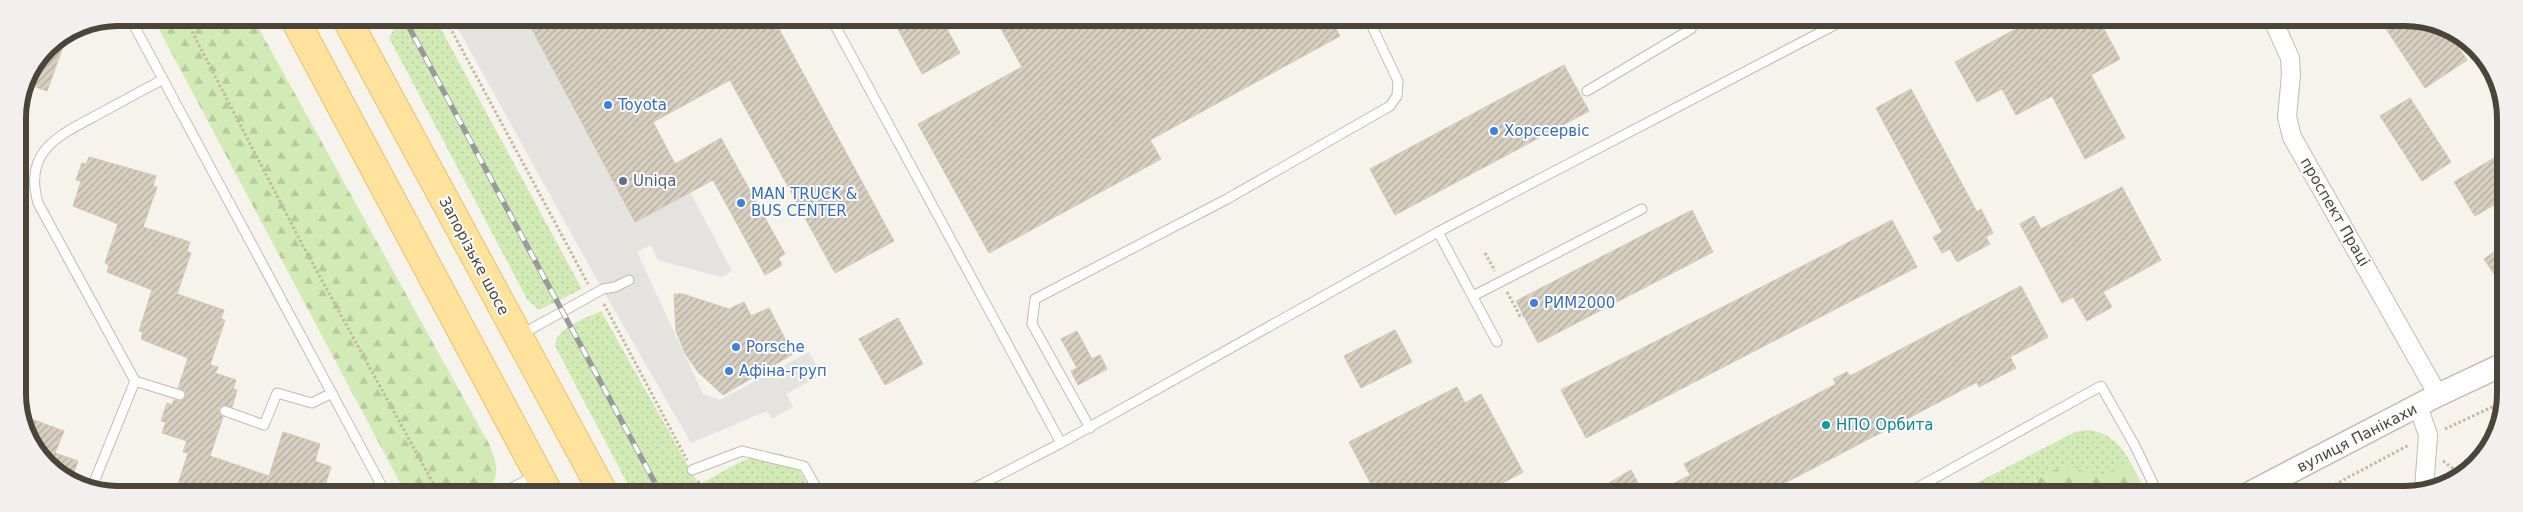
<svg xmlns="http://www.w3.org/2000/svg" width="2523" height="512" font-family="'DejaVu Sans',sans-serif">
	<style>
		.grass { fill: url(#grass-dots) }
		.forest { fill: url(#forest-firs) }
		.parking { fill: #e5e3e0 }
		.building { fill: url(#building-hatch); stroke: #d3c7b4 }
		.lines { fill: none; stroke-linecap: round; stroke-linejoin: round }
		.service-casing { stroke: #c2bbae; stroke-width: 11 }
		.minor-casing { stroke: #c2bbae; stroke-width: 20 }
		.tertiary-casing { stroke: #c2bbae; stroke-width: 25 }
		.primary-casing { stroke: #e6c16a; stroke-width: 30 }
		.path { stroke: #c4b79f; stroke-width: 3; stroke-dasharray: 2.5 2.5; stroke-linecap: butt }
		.service { stroke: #fff; stroke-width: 9 }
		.minor { stroke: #fff; stroke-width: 18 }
		.tertiary { stroke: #fff; stroke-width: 22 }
		.primary { stroke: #ffe39c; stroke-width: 28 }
		.rail-casing { stroke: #9a9a9a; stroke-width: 5.5 }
		.rail { stroke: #fff; stroke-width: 4; stroke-dasharray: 11; stroke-linecap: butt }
		.shop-dot { fill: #3f7fe0; stroke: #fff; stroke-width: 2 }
		.service-dot { fill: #5c6f8a; stroke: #fff; stroke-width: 2 }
		.culture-dot { fill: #0f9aa8; stroke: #fff; stroke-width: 2 }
		.labels { text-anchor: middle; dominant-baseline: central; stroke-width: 4; stroke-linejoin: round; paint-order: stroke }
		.shop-label { font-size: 15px; fill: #366cbe; stroke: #fff; text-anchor: start }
		.service-label { font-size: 15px; fill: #4e5e75; stroke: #fff; text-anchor: start }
		.street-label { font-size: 15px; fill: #4b4439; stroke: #fff }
		.culture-label { font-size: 15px; fill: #0d838f; stroke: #fff; text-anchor: start }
		.rim { fill: none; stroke: #4b4439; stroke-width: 6 }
	</style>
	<defs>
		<pattern id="grass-dots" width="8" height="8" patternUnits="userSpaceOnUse" patternTransform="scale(1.25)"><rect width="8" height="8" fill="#d2eab5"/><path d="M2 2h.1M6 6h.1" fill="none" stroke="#b6ca9c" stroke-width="1.8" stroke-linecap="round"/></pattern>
		<pattern id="forest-firs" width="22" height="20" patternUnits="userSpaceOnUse" patternTransform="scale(1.25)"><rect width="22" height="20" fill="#d2eab5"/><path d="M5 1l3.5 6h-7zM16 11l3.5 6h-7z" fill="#b6ca9c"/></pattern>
		<pattern id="building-hatch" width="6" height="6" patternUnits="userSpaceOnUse" patternTransform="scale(1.25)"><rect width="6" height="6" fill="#d8cfc1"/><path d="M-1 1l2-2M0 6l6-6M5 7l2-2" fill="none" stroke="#b1aa9e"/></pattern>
	</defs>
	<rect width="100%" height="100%" fill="#f6f3ec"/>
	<!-- grass -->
	<g class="grass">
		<path d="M412,18H435L582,289L539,310L527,299L389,38L394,29Z"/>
		<path d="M601,311L699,485C721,473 769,439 792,460C800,468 806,484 812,494H633L555,346C556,327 585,319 601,311Z"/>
		<path d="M2087,430C2123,433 2131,466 2147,494H1955L2075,432Z"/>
	</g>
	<!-- forest -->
	<g class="forest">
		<path d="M153,18H253L489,444C498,466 502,477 482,494H406Z"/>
		<path d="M2129,461L2147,494H2030L2034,484L2046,472L2066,467L2103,475Z"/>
	</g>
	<!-- parking -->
	<path class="parking" d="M452,18H526L635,222L690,192L732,271L721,277L658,260L651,245L637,252L703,394L720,400L809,352L822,375L786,394L793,407L772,419L767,411L691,443L596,278Z"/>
	<!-- building -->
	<g class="building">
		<path d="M526,18H773L894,241L835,273L730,80L653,122L675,164L721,138L785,254L778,258L782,265L765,275L713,180L635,222Z"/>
		<path d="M892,18H941L960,53L922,74Z"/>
		<path d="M995,18H1330L1340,36L1150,140L1161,159L989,253L918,124L1022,67Z"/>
		<path d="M2036,18H2098L2120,59L2091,75L2125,138L2085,159L2052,96L2016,115L2002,89L1977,102L1955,62Z"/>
		<path d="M2379,18H2413L2422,31L2432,25L2467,41L2458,47L2467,60L2425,88Z"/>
		<path d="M68,33L47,91L24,83L47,47Z"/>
		<path d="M1564,65L1589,111L1395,215L1370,169Z"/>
		<path d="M1911,89L1977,212L1981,209L1993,233L1986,237L1990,244L1957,262L1950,249L1942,253L1933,237L1942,232L1876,108Z"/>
		<path d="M2410,98L2451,162L2422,181L2380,116Z"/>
		<path d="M2504,152V199L2475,216L2454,182Z"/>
		<path d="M89,157L156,176L153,186L157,187L143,227L190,242L187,251L191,253L177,294L224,310L221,319L225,320L210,365L218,367L215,373L236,380L233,389L237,390L232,407L224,405L219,408V413L223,417L210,456L269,476L283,432L320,444L315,461L331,467L322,494H175L188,453L183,452L187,441L162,433L166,422L161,421L167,403L172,405L174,400L181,401L186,397L185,391L178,388L188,358L141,339L143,332L139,331L152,290L107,272L109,265L105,263L118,224L73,206L81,181L76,180L82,163L86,164Z"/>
		<path d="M2122,187L2161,260L2103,292L2112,307L2087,321L2073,297L2062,303L2020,224L2034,216L2041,229Z"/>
		<path d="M1692,210L1713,252L1538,343L1516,301Z"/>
		<path d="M1892,220L1917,267L1586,438L1561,390Z"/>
		<path d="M2504,245V289L2484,259Z"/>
		<path d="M2021,286L2048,337L2010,357L2016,368L1979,387L1977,382L1785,483L1791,494H1654L1690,475L1684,464L1836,384L1833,379L1847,372L1850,376Z"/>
		<path d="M674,294H683L729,309L744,302L751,316L769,308L793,354L723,395L698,372L685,353L676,331Z"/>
		<path d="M898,318L923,364L885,385L859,339Z"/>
		<path d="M1395,330L1412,362L1361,388L1344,356Z"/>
		<path d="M1077,331L1092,359L1100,355L1107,369L1078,385L1071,371L1077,368L1061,339Z"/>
		<path d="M1457,387L1465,403L1481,394L1523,472L1482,494H1376L1349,442Z"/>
		<path d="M20,415L64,431L55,453L78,461L72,478L47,465Z"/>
		<path d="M1631,470L1644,494H1615L1609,483Z"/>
	</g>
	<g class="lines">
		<!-- service casing -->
		<g class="service-casing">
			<g id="service">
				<path d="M130,18L386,494"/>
				<path d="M831,18L1061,443"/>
				<path d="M355,29L378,18"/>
				<path d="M162,80C141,91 119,103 97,115C58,136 23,151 38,203L135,381L180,395"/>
				<path d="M1587,91L1691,29L1695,18"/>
				<path d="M1438,232L1497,342"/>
				<path d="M1473,296L1642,209"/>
				<path d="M522,334L603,289L615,287L629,280"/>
				<path d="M225,411L264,425L277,393L312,403L332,393"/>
				<path d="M1090,428L1032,324L1035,299L1227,199L1390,106L1397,96L1398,81L1368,18"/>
				<path d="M692,470L742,451L804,466L820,494"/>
				<path d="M92,487L135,381"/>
				<path d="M963,494L1061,443L1438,232L1848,18"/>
				<path d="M1906,494L2101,386L2135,446L2158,494"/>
			</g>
		</g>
		<!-- minor casing -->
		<g class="minor-casing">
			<g id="minor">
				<path d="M2272,18L2290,58L2291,75L2287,117L2292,137L2438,395"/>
				<path d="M2418,406L2428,435L2424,489"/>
				<path d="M510,494L540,478"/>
			</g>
		</g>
		<!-- tertiary casing -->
		<g class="tertiary-casing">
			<path id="tertiary" d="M2248,494L2438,395L2504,364"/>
		</g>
		<!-- primary casing -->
		<g class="primary-casing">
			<g id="primary">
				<path d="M294,18L549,494"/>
				<path d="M346,18L604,494"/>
			</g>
		</g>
		<!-- path -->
		<g class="path">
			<path d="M185,18L302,244L439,494"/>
			<path d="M445,18L588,284"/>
			<path d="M1485,253L1495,271"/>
			<path d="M1507,292L1520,316L1524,315"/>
			<path d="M604,304L687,460"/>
			<path d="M2445,429L2505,401"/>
			<path d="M2443,461L2461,474"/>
			<path d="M698,481L705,494"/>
			<path d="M2211,494L2231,484"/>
			<path d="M2317,494L2409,445"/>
		</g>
		<!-- service -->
		<use href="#service" class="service"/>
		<!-- minor -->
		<use href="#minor" class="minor"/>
		<!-- tertiary -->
		<use href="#tertiary" class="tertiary"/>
		<!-- primary -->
		<use href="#primary" class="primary"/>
		<!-- rail casing -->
		<g class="rail-casing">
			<path id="rail" d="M404,18L661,494"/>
		</g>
		<!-- rail -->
		<use href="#rail" class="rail"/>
	</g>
	<!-- markers -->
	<g class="shop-dot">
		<circle cx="608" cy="105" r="5"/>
		<circle cx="1494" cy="131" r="5"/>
		<circle cx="741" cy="203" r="5"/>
		<circle cx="1534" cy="303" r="5"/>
		<circle cx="736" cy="347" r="5"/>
		<circle cx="729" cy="371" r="5"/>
	</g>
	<circle class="service-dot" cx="623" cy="181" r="5"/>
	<circle class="culture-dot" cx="1826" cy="425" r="5"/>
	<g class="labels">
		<!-- shop labels -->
		<g class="shop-label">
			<text x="618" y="105">Toyota</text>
			<text x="1504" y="131">Хорссервіс</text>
			<text x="751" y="194">MAN TRUCK &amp;<tspan x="751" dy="17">BUS CENTER</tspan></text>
			<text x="1544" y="303">РИМ2000</text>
			<text x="746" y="347">Porsche</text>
			<text x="739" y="371">Афіна-груп</text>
		</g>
		<!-- service labels -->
		<g class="service-label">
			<text x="633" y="181">Uniqa</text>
		</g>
		<!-- street labels -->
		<g class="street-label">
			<text transform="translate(2335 212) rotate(60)">проспект Праці</text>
			<text transform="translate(474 256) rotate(62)">Запорізьке шосе</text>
			<text transform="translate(2357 438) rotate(-27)">вулиця Панікахи</text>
		</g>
		<!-- culture labels -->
		<g class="culture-label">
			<text x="1836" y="425">НПО Орбита</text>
		</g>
	</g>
	<!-- crop -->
	<path d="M0 0H2523V512H0ZM118 26H2405A92 92 0 0 1 2497 118V394A92 92 0 0 1 2405 486H118A92 92 0 0 1 26 394V118A92 92 0 0 1 118 26Z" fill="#f1f0ef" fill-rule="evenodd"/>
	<path class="rim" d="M118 26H2405A92 92 0 0 1 2497 118V394A92 92 0 0 1 2405 486H118A92 92 0 0 1 26 394V118A92 92 0 0 1 118 26Z"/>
</svg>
